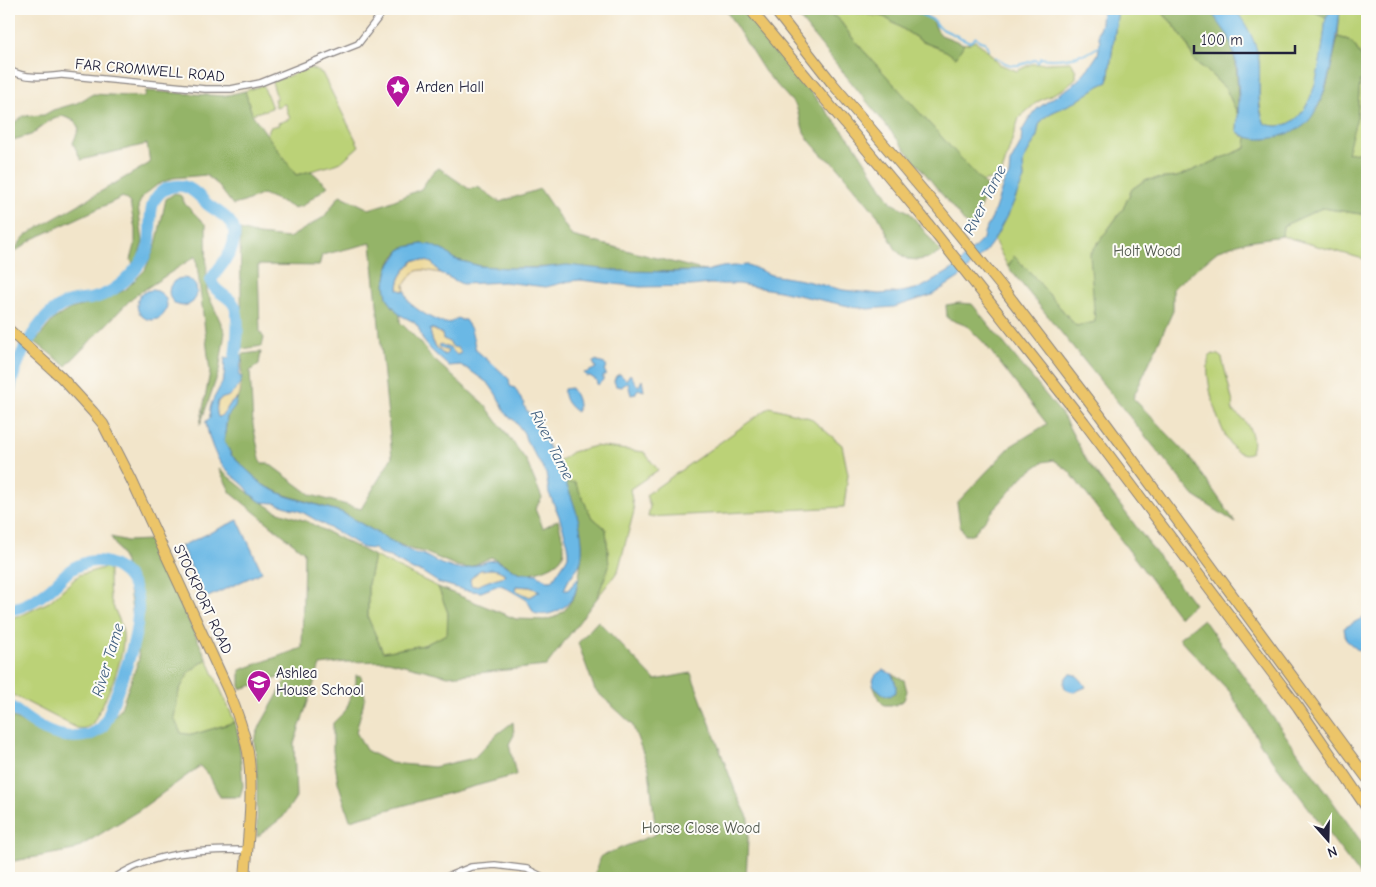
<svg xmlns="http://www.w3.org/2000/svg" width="1376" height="887" font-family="'Comic Neue',sans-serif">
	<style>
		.green { fill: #bbd277; stroke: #6e7a59 }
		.forest { fill: #94b468; stroke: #5b6b52 }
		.sand { fill: #eeda9e; stroke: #887e6c }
		.water { fill: #6bb8e5; stroke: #466d90; fill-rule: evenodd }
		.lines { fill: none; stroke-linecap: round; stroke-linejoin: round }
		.stream { stroke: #6bb8e5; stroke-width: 2 }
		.river { stroke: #6bb8e5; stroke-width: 12 }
		.street-casing { stroke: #8a8482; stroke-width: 8 }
		.highway-casing { stroke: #8a8482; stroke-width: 12 }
		.street { stroke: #fff; stroke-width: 5.5 }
		.highway { stroke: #ecc569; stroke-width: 10 }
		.labels { text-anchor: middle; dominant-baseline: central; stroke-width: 4; stroke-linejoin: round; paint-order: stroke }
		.street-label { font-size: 15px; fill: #22223b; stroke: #fdfcf7 }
		.poi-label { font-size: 15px; fill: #22223b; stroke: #fdfcf7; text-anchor: start }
		.park-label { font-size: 15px; fill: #50574d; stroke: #fdfcf7 }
		.water-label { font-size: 16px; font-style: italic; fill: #3f5e7f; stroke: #fdfcf7 }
	</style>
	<rect width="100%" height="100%" fill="#fdfcf7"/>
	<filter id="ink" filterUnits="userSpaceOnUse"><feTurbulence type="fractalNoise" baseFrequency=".02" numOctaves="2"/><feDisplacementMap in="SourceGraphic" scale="10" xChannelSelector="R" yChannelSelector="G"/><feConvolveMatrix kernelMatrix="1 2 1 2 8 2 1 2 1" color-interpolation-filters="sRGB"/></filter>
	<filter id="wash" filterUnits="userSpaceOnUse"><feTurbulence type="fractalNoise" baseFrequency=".0096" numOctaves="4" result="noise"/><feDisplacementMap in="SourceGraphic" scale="20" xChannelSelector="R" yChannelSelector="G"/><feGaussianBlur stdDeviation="1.12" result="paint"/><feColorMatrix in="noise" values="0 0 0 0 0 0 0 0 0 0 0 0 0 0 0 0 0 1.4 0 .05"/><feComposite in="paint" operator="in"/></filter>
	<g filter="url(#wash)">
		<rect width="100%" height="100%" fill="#f2e5ca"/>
		<!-- green -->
		<g class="green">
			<path d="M814,9H853L856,13L884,17L923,42L946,51L956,57L964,44L970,43L975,41L985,48L999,64L1017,71L1031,64L1071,62L1076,71V78L1063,89L1037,102L1019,118L998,185L990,180L981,182L854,40L838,18Z"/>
			<path d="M1118,9H1163V14L1172,23L1186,42L1195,62L1204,68L1226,89L1238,115L1237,131L1242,136L1247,137L1246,148L1177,177L1145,180L1132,189L1123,209L1090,254L1096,322L1076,326L1029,271L1014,257L1008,267L994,240L1011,208L1024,179L1023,163L1025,158L1037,136L1039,125L1044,118L1051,113L1077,101L1099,86L1108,82Z"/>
			<path d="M1234,9H1308L1326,17C1322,50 1317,141 1265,124C1256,104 1261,83 1259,62C1259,52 1239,19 1234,9Z"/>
			<path d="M1340,9H1367V72L1357,49L1349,40L1338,37Z"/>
			<path d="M310,68L322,73L359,146L341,162L336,164L296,175L267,135L270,127L279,125L278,123L290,119L285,104L276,107L274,99L277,98L272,82Z"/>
			<path d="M1367,78V151L1346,154L1357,117L1360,81Z"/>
			<path d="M263,85L272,108L252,114L245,91Z"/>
			<path d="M1322,208L1367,215V260L1282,236L1283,226Z"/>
			<path d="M1213,354L1218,355L1222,358L1233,403L1232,408L1233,412C1247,418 1258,439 1250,453L1245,454C1241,453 1237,452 1234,449C1219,432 1203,379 1209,357Z"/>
			<path d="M770,407L810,418L842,445L848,474L844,507L648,517L650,506L646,495Z"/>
			<path d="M595,446L644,452L658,470L630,489L634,511L618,571L597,598L609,566L606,529L591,516L575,483H566L557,463L572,452Z"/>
			<path d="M374,556L438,587L448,613V634L424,645L383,652L368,618V584Z"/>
			<path d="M107,567L109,570C109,579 109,588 110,597C113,609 121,620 123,633C125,662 106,698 93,723C88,728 84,729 77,728L9,693V618L22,615L49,602L79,575Z"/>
			<path d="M207,659L235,722L192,735L181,733L173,718L179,691L189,672Z"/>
		</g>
		<!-- forest -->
		<g class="forest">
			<path d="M725,9H741L854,144L892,203L909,212L941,252L930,258L918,260L907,259L900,254L895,248L878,216L834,163L822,155L809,140L804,132L796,106L765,72Z"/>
			<path d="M792,9H814L838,18L854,40L986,186C983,202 978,215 970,229Z"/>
			<path d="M872,9H919L924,15L932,19L937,30L941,35L964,44L956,58L946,51L923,42Z"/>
			<path d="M1163,9H1209C1216,17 1225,27 1229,37C1239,62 1237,89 1238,115L1226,89L1204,68L1195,62L1186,42L1172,23L1163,13Z"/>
			<path d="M1304,9H1329V13L1326,17L1308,9Z"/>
			<path d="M1338,37C1341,38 1347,39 1350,41C1358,47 1367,68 1367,78L1360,81L1357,117L1347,153L1367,151V215L1322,208L1283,226L1282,236L1247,241L1219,250L1173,288V311L1133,398L1190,457L1236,523L1194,496L1008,267L1014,256L1029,271L1076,326L1095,322L1090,254L1123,209L1132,189L1145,180L1177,177L1246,148L1247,137L1265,139L1280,136L1317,109L1327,85Z"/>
			<path d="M146,91L224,96L245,91L252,114L296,175L311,171L328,186L302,206L293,208L284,203L263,194L244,202L233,205L217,184L206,175L173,178L157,185L143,196L138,206L143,242L138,258L133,264L131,260L135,245V229L130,203L123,197L33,239L9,256L26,235L150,163L147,144L81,160L73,143L79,129L75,121L62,116L49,121L31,135L9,141V127L23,116L44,115L53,110L77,103L93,94L145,97Z"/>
			<path d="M439,168L469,189L478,187L500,202L540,189L572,236L706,271L636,272L553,267L507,268L480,266L454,259L446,252L422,244L406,247L400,250L393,258L388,268L385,285L387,297L391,304L400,315V322L421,343L431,357L485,405L526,460L542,498L535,509L543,528L558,520C564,547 573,559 542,570C535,572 526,575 519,572C509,568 501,561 491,557L468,568L457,566L424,552L413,550L391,541L341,512L285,495L263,485L232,456L224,441L227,417L240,394L243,354L261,352L259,364L250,371L253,425L261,463H268L311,495L361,509L392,457L371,243L322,255L319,266L258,265L260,332L264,338L262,346L242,349L240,230L258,235L289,238L324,217L340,195L369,209L385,204L421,189L432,173Z"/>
			<path d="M175,193L181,196L185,204L206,225L207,292L225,332L219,371L200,425L210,372L196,256L133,297L66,366L35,342L54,319L70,309L97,302L125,290L145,270L156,245L166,199Z"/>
			<path d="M959,303L972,304L1063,416L1087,461L1194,604L1179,617L1069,471L1054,460L1043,462L1023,476L972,535H965L960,525L957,503L1011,446L1047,424L985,344L967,326L947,318L946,305Z"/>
			<path d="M219,469L255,498L276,511L306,521L374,556L368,584V618L383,652L424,645L447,634L448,613L438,587L516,619L545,620L555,617L565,610L575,595L580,571L582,545L578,521L566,483L575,482L591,516L606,529L609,566L597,598L546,666L448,676L388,661L345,662L320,665L294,744L296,797L283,817L257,837V774L256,754L254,741L261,724L289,675L240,689V670L302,648L304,552L231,493Z"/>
			<path d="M111,537L127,541L150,540L207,659L189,672L179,691L174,718L181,733L192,735L235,722L239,739L243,786L240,797H220L210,777L200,766L138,811L74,850L9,862V715L30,727L68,742L97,737L121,708L139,659L125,562Z"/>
			<path d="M1203,619L1367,850V878H1362L1261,745L1230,692L1179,638Z"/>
			<path d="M598,621L655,680L691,673L736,793L749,819L746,878H594L601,856L656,834L649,769L632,724L595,690L578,643Z"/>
			<path d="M892,674L904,680L907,691L904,700L895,705H884L879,700L873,685L883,694L896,685Z"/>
			<path d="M356,675L361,676L365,697L356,732L366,750L390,763L434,767L474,758L496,735L513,722L514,735L509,744L516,775L350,820L338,782L333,751V723L346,710L356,683Z"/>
		</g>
		<!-- sand -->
		<g class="sand">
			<path d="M414,260C426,259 434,262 440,273C418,269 417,266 404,285L405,291H402L398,289C398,276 406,270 414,260Z"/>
			<path d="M430,329C444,331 447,345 458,348L462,352L461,353L457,355L451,349L440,344L439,347L448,351L447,353L445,355C436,349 431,340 430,329Z"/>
			<path d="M241,383L240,394L230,404L225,412L220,417H218L216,410L218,401L220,399L230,395Z"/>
			<path d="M492,569C498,570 503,571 505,576L494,579L476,586H471L470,579L480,570Z"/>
			<path d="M516,586L530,587L540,591L530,597L515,590Z"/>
		</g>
		<!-- water -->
		<g class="water">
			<path d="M1102,9H1118L1108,82L1099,86L1077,101L1051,113L1044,118L1039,125L1037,136L1025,158L1023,163L1024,179L1011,208L994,240L985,252L960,277L932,295L894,307L868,309L849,306L779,291L738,284H709L691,286L640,287L580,280L570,281L546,287L504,282L462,284L440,273L432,263L426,261L414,260C405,270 398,276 398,289L402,291H405C406,294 407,299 409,302C414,308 438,324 447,323C451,323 455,320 458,318L461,320H465L471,329L476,350L491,363L493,364L509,379L510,386L515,388L522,401L525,403L524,406C548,442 590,517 581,561C579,567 576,569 573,574C569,578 566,585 564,590H568L579,577C577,583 577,591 573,597C566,609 549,618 534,613L527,600L503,586L499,585L481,592L464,590L447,585L439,583L422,572L413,570L390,557L382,555L374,549L363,548L356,544L352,541L302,512L275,503L261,502L250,494C247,485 234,478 227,471C215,459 209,439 206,423V421L210,418C207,402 220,392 224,377C225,371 224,364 225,358L242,356L239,376L242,377C240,386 235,392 227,397C226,397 220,399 219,400C216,404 216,412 218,417H220L225,412L230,404L237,398L235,407L227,417L224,441L232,456L263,485L286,496L341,512L391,541L414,553L422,554L441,564L456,569H465L488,561L495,560L520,573L537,574L547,581H552L566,560L568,556V544L559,516L549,493L546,473L526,440L524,433L514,420L509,417L506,413L496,394L489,384L468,369L460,365L449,366L446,364L430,349L423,340L418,327L414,322L400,315L391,304L387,297L385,285L388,268L400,250L406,247L422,244L431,245L446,252L454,259L480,266L507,268H540L567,265L620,271L672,272L706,271L722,267L748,265L771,275L802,280L843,290L879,294L902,292L920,288L933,281L953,269L983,239L984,233L992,218L1004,182L1009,175L1010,163L1021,143L1022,131L1029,119L1037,109L1051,99L1070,87L1079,79L1090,66L1098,54L1100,42L1098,33L1101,23ZM430,329H434L442,334L443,339L448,341L453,347L458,348L461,352V353L457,355L451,349L440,344L439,347L448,351L447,353L445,355C435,349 431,340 430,329ZM492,569L498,570L504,573L505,576L494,579L476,586H471L470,579L480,570ZM516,586L530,587L540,591L530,597L515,590Z"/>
			<path d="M1209,9H1234C1245,20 1258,46 1259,61C1261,83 1255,104 1265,124C1317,141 1322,49 1326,17L1329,13V9H1340C1338,38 1327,110 1302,127C1294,132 1282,136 1273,138C1260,140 1247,140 1237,131L1239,98L1237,66L1229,37Z"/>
			<circle cx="183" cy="292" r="14"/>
			<circle cx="152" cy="305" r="15"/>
			<path d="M597,360L598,362L605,364L607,367L604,369L606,374L603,376V380L598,385L597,384L596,380L590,376H586L584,373L588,372L596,368L593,362Z"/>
			<path d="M620,374L626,380L630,374L637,385L639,386L642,380L644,391L638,389L635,394L631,395L628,383H626L622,387L616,386L614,381L616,376Z"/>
			<path d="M571,388C576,395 580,404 577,412C569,407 562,398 564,389Z"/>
			<path d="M238,520L262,572L206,598L181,546Z"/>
			<path d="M1366,616H1367V645L1365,650L1359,651L1346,640L1344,628Z"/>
			<path d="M883,670L892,674L896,685V692L890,696L883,694L873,685C873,677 875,674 883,670Z"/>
			<path d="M1071,674C1079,675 1082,681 1086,687L1074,692C1063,690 1061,684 1068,675Z"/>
		</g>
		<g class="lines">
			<!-- stream -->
			<g class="stream">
				<path d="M909,9L935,21L937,26L942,29L968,41L970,42L976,37L980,41L985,42L989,50"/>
				<path d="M995,57C1010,68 1018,67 1034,60H1036L1038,62L1041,58C1052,60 1068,58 1078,56L1080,54H1086L1100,46"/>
			</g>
			<!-- river -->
			<g class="river">
				<path d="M9,403C10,394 10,385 13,377C20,352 42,311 68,303C75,300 83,300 90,299C107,296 123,284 134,271C140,264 147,254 149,245C153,224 144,198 168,188C175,185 183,185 190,189C197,193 202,199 207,204C216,211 231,218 234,230C237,251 221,264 211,280C214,292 225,294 232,302C243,314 235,356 233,371"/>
				<path d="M9,610C23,607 38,599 49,590C60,581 67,569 82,564C94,559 107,561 118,568C163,597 120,679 108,717C106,720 105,724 102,727C89,741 61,738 45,730C32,724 21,714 9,706"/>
			</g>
		</g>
	</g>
	<g filter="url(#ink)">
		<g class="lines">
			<!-- street casing -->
			<g class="street-casing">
				<g id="street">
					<path d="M9,70C26,79 43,77 62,75L205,89H231L260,83L358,44L385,9"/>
					<path d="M114,878C156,851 199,850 247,850"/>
					<path d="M444,878L471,867L495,865L527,869L545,878"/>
				</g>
			</g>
			<!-- highway casing -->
			<g class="highway-casing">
				<g id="highway">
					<path d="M750,9L921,215L1084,422L1298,707L1367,808"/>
					<path d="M774,9L832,83L936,206L1002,287L1099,414L1367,778"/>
					<path d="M9,330L61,377L93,412L103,424L132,481L228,690C236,709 244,731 248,752C254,793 248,837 245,878"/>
				</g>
			</g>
			<!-- street -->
			<use href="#street" class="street"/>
			<!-- highway -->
			<use href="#highway" class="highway"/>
		</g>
	</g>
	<!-- icons -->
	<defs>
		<g id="sight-pin" transform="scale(1.25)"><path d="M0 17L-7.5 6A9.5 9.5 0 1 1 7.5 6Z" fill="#b5179e" stroke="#fdfcf7"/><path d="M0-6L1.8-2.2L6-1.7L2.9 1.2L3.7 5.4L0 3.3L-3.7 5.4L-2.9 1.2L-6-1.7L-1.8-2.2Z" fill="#fff"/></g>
		<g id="school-pin" transform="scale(1.25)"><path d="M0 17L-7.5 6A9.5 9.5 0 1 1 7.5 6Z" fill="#b5179e" stroke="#fdfcf7"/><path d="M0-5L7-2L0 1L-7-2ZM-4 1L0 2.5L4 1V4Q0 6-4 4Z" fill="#fff"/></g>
	</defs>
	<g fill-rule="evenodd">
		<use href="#sight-pin" x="398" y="87"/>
		<use href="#school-pin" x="259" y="682"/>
	</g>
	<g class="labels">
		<!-- street labels -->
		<g class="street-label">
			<text transform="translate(150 70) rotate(5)">FAR CROMWELL ROAD</text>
			<text transform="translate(203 599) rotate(65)">STOCKPORT ROAD</text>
		</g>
		<!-- poi labels -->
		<g class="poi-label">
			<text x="416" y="87">Arden Hall</text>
			<text x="276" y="673">Ashlea<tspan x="276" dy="17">House School</tspan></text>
		</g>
		<!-- park labels -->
		<g class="park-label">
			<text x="1147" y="251">Holt Wood</text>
			<text x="701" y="828">Horse Close Wood</text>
		</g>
		<!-- water labels -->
		<g class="water-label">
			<text transform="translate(985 200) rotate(-63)">River Tame</text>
			<text transform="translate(552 445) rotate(63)">River Tame</text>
			<text transform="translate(108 660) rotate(-73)">River Tame</text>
		</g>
	</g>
	<!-- margin -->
	<rect width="1376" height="887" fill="none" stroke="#fdfcf7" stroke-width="30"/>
	<!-- north arrow -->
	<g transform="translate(1328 840) rotate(160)" stroke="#fdfcf7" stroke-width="4" paint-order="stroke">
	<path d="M0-4L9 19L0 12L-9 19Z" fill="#22223b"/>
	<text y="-8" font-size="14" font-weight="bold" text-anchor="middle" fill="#22223b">N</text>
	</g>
	<!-- scale -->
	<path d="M1194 45v8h101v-8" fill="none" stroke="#22223b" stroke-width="2.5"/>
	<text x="1201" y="45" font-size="15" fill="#22223b" stroke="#fdfcf7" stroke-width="4" paint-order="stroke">100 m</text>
</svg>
